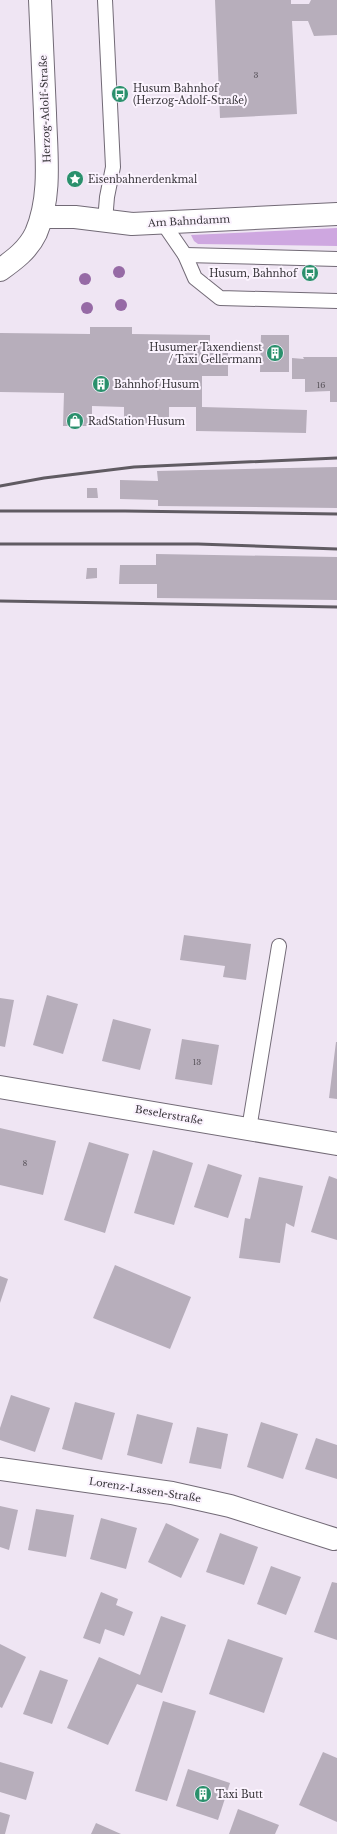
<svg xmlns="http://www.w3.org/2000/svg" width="337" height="1834" font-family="'Libre Baskerville',serif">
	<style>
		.green { fill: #cea7e0 }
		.building { fill: #b7aebb }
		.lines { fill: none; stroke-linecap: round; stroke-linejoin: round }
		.lane-casing { stroke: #726a76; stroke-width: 16 }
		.street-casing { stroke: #726a76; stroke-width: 24 }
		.secondary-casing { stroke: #726a76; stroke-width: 24 }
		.lane { stroke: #fff; stroke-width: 14 }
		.street { stroke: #fff; stroke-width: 22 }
		.secondary { stroke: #fff; stroke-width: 22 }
		.rail { stroke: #605b62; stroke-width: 3 }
		.tree { fill: #966aa5 }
		.labels { text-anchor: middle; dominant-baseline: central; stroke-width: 4; stroke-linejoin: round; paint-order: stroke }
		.number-label { font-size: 8px; fill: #58535a }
		.poi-label { font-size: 10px; fill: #38353a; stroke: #fbf3fe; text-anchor: start }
		.street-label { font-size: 10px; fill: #38353a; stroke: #fbf3fe }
	</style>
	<rect width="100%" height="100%" fill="#efe5f3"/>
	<!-- green -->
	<path class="green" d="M337,228V246L198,244L194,241L191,235Z"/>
	<!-- building -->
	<g class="building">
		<path d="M215,0H291V4H309L311,0H337V35L314,36L308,21H292L297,114L220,118Z"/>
		<path d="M90,327H132V334L210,335V344L228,345V376H202V407L307,410L306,433L196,431V407H169V424H124V407L92,406V426H63L64,393L0,392V333L90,334Z"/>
		<path d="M261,335H289V372H260Z"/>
		<path d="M303,357H337V402H330V391L305,392V379H292V358L304,359Z"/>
		<path d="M337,467V508L158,506V500L120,499V480L158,481L157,471Z"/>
		<path d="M87,488H97L98,498H87Z"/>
		<path d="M156,554L337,557V600L157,598V584H119L120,565H156Z"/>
		<path d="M87,568H97V578L86,579Z"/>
		<path d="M184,935L251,944L246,980L223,977L225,966L180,960Z"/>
		<path d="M47,995L78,1004L63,1054L33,1045Z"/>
		<path d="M0,998L14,1000L5,1047L0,1046Z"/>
		<path d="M113,1019L151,1029L140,1070L102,1061Z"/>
		<path d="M182,1039L219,1045L212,1085L175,1079Z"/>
		<path d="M336,1042H337V1099L329,1098Z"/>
		<path d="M0,1128L56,1141L43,1195L0,1185Z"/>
		<path d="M89,1142L129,1154L105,1233L64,1220Z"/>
		<path d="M153,1150L193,1163L174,1225L134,1213Z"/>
		<path d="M208,1164L242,1175L228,1218L194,1207Z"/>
		<path d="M329,1176L337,1179V1240L311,1232Z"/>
		<path d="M259,1177L303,1186L294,1227L286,1223L280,1263L239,1258L245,1218L250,1219Z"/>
		<path d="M115,1265L191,1297L170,1349L93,1318Z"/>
		<path d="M0,1276L8,1279L0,1303Z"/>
		<path d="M11,1395L50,1408L35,1452L0,1440V1428Z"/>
		<path d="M75,1402L115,1413L102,1460L62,1449Z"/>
		<path d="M137,1414L173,1423L162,1464L127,1455Z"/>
		<path d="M261,1422L298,1434L283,1479L247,1467Z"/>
		<path d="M197,1427L228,1434L221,1469L189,1463Z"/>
		<path d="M316,1438L337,1445V1479L305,1469Z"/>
		<path d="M0,1506L18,1510L9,1550L0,1547Z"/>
		<path d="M36,1509L74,1515L66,1557L28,1550Z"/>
		<path d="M101,1518L137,1528L126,1569L90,1559Z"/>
		<path d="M166,1523L199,1539L181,1578L148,1562Z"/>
		<path d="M220,1533L258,1547L244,1585L206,1572Z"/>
		<path d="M271,1566L301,1577L286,1615L257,1604Z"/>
		<path d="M332,1582L337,1583V1640L314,1632Z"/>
		<path d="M101,1592L118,1599L116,1605L133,1612L124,1636L105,1629L100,1644L83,1638Z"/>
		<path d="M161,1616L186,1625L162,1693L137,1684L108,1745L67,1728L99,1657L140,1675Z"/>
		<path d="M228,1639L283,1658L264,1713L209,1694Z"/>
		<path d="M0,1644L26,1657L2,1708L0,1707Z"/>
		<path d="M40,1670L68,1680L52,1724L23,1714Z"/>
		<path d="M163,1701L196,1711L167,1801L135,1791Z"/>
		<path d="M323,1752L337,1758V1822L299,1805Z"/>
		<path d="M0,1762L34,1772L26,1800L0,1792Z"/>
		<path d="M188,1769L230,1783L218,1820L176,1806Z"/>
		<path d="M238,1809L279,1825L275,1834H229Z"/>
		<path d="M0,1812L10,1815L5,1834H0Z"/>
		<path d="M96,1823L121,1834H91Z"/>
	</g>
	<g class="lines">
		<!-- lane casing -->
		<g class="lane-casing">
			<g id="lane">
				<path d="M105,0L113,167L107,197L105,221"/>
				<path d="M163,223L185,255L195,278L220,298L337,301"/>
				<path d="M185,255L337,259"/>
				<path d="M249,1129L279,946"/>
			</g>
		</g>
		<!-- street casing -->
		<g class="street-casing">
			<g id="street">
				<path d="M42,217H75L132,224L337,214"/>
				<path d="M0,1087L337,1144"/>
				<path d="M0,1469L172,1493L230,1506L334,1539"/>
			</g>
		</g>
		<!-- secondary casing -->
		<g class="secondary-casing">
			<path id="secondary" d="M0,270C14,260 28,250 36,233C52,196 46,153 45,113C43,75 42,38 40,0"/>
		</g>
		<!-- lane -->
		<use href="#lane" class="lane"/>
		<!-- street -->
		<use href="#street" class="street"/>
		<!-- secondary -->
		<use href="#secondary" class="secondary"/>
		<!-- rail -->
		<g class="rail">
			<path d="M0,486L44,478L134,467L337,458"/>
			<path d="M0,511H125L337,514"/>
			<path d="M0,544H198L337,549"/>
			<path d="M0,601L337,607"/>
		</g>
	</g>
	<!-- trees -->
	<g class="tree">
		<circle cx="119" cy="272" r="6"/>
		<circle cx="85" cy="279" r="6"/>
		<circle cx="121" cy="305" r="6"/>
		<circle cx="87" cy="308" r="6"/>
	</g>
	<!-- icons -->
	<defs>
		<g id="bus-disc" transform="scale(0.9)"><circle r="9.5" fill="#2a906c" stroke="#fbf3fe"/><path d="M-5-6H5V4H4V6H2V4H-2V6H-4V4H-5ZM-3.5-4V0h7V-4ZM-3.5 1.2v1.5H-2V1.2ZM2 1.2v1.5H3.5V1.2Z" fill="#fff"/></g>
		<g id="sight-disc" transform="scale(0.9)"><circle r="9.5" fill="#2a906c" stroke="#fbf3fe"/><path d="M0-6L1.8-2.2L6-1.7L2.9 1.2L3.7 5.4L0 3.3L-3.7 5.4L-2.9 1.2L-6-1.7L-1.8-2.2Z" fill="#fff"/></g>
		<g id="building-disc" transform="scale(0.9)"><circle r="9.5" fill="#2a906c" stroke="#fbf3fe"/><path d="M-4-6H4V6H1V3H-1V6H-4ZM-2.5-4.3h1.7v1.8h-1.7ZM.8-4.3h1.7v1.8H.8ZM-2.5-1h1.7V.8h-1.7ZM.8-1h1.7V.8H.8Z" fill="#fff"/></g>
		<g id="shop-disc" transform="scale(0.9)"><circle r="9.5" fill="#2a906c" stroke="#fbf3fe"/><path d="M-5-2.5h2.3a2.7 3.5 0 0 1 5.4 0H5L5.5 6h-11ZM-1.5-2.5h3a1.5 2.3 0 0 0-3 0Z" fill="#fff"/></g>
	</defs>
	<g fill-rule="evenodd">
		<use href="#bus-disc" x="120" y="94"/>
		<use href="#sight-disc" x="75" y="179"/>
		<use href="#bus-disc" x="310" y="273"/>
		<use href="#building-disc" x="275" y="353"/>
		<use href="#building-disc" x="101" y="384"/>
		<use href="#shop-disc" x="75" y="421"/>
		<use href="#building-disc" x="203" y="1794"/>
	</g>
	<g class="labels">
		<!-- number labels -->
		<g class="number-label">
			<text x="256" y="75">3</text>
			<text x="321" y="385">16</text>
			<text x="197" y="1062">13</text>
			<text x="25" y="1163">8</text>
		</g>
		<!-- poi labels -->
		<g class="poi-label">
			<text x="133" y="88">Husum Bahnhof<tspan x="133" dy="12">(Herzog-Adolf-Straße)</tspan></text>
			<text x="88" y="179">Eisenbahnerdenkmal</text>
			<text x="297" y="273" text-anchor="end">Husum, Bahnhof</text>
			<text x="262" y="347" text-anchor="end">Husumer Taxendienst<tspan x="262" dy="12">/ Taxi Gellermann</tspan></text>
			<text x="114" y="384">Bahnhof Husum</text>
			<text x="88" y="421">RadStation Husum</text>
			<text x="216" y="1794">Taxi Butt</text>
		</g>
		<!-- street labels -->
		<g class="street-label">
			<text transform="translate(45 109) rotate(-92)">Herzog-Adolf-Straße</text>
			<text transform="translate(189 221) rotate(-3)">Am Bahndamm</text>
			<text transform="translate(169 1115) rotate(10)">Beselerstraße</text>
			<text transform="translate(145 1490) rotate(9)">Lorenz-Lassen-Straße</text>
		</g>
	</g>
</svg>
